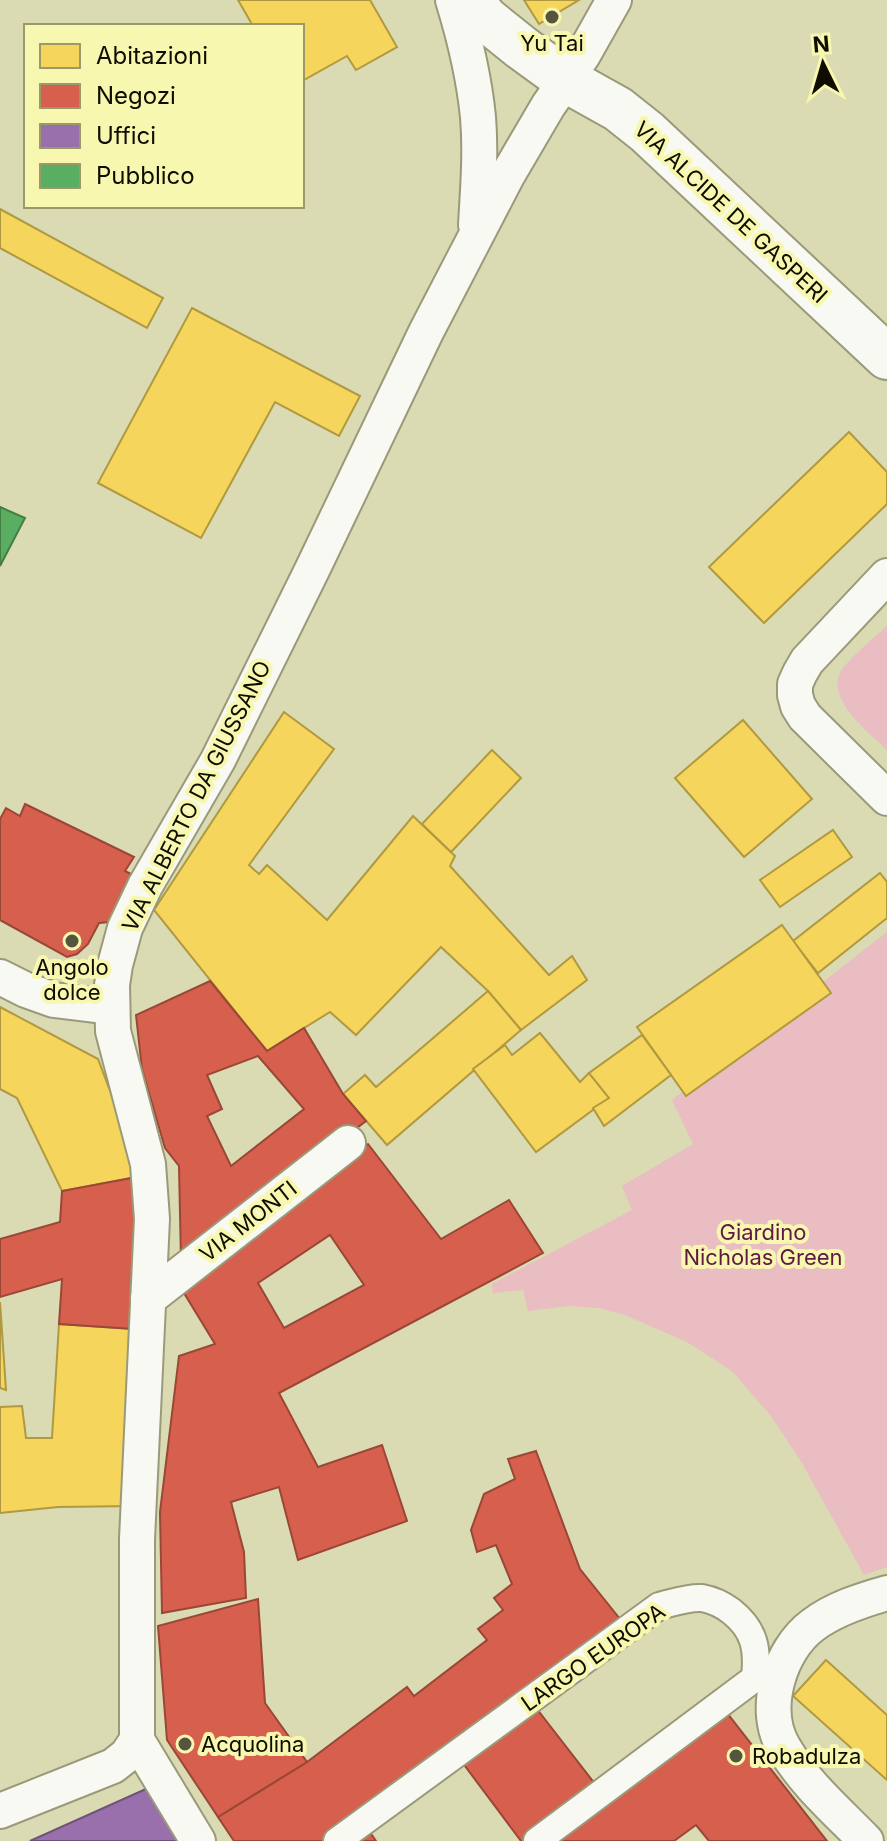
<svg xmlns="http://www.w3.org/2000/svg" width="887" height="1841" font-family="Inter,sans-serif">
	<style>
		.green { fill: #e9bdc2 }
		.homes { fill: #f6d55c; stroke: #b09940; stroke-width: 2 }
		.shops { fill: #d6604d; stroke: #9a4736; stroke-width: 2; fill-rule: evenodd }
		.offices { fill: #9970ab; stroke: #6f5278; stroke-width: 2 }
		.public { fill: #5aae61; stroke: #437e44; stroke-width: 2 }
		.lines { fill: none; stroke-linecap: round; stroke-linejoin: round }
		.pedestrian-casing { stroke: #9a9a7b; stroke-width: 30 }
		.minor-casing { stroke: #9a9a7b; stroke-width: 38 }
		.tertiary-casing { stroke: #9a9a7b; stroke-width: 48 }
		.pedestrian { stroke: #f9f9f4; stroke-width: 26 }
		.minor { stroke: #f9f9f4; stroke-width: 34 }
		.tertiary { stroke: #f9f9f4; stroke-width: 44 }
		.poi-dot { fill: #55553f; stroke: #f7f7b0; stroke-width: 3 }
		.labels { text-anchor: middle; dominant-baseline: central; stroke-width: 8; stroke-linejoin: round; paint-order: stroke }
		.poi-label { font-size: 22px; fill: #0e0d00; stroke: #f7f7b0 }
		.street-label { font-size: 22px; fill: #0e0d00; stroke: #f7f7b0 }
		.park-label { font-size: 22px; fill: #5f1943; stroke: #f7f7b0 }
	</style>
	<rect width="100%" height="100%" fill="#dadab3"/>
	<!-- green -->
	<g class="green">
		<path d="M887,626V750C870,733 829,702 839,675C844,662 876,636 887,626Z"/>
		<path d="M887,932V1567L864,1575L802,1463L771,1416L732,1371L687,1342L625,1315L599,1308L569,1306L528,1311L523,1290L493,1293L492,1284L632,1210L622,1186L693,1144L672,1100Z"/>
	</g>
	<!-- homes -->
	<g class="homes">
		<path d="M238,0H370L397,47L356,70L347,56L302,81V26H253Z"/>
		<path d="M524,0H579L539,24Z"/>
		<path d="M0,209L163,298L147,328L0,248Z"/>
		<path d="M192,308L360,396L339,436L275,402L201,538L98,483Z"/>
		<path d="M849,432L887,472V504L764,623L709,567Z"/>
		<path d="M284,712L334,749L249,865L259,874L267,865L327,920L413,816L455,856L450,866L549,975L572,956L587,980L521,1030L488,991L441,947L356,1035L330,1012L267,1051L154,910Z"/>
		<path d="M743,720L812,799L744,857L675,778Z"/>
		<path d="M492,750L521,778L451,852L422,824Z"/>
		<path d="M833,830L852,857L780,907L760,880Z"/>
		<path d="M880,873L887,882V918L818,973L793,941Z"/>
		<path d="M782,925L831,993L686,1096L637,1027Z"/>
		<path d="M488,991L521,1030L387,1145L343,1094L365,1075L376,1087Z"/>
		<path d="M0,1007L98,1059L142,1176L62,1191L17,1098L0,1089Z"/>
		<path d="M540,1033L580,1082L589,1073L609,1098L536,1152L473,1069L505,1045L512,1055Z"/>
		<path d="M642,1035L671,1075L604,1126L593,1108L609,1098L589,1073Z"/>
		<path d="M0,1302L6,1390L0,1388Z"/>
		<path d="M59,1324L133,1329L134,1506L58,1507L0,1513V1407L22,1406L26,1438H52Z"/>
		<path d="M826,1660L887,1715V1780L793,1696Z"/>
	</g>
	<!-- shops -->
	<g class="shops">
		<path d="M25,804L134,857L125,871L133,875L110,922L99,923L88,944L77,954L67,957L0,920V819L6,808L20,816Z"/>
		<path d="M210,981L267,1051L304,1028L343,1094L366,1121L181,1261L179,1166L165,1148L142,1069L136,1015ZM258,1056L304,1109L231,1166L207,1116L222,1109L207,1075Z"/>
		<path d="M368,1144L441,1239L509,1200L543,1253L279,1393L318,1467L382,1445L407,1521L298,1560L279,1487L231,1502L244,1552L246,1598L162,1613L160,1512L179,1356L215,1344L181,1288L212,1254ZM330,1235L364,1285L284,1328L258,1283Z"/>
		<path d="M142,1176L133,1329L59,1324L62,1279L0,1297V1239L60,1222L62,1191Z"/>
		<path d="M536,1451L580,1569L628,1629L530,1700L602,1793L720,1704L827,1841H709L696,1825L674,1841H521L456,1754L363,1822L376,1841H234L218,1817L307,1762L407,1687L414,1696L487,1640L478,1629L503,1610L494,1598L512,1584L496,1545L477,1552L471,1530L484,1494L515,1479L508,1459Z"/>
		<path d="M258,1599L265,1703L307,1762L218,1817L167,1740L158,1626Z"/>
	</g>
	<!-- offices -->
	<path class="offices" d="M148,1788L187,1841H30Z"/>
	<!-- public -->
	<path class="public" d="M0,507L25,518L0,566Z"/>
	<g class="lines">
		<!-- pedestrian casing -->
		<g class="pedestrian-casing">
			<path id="pedestrian" d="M337,1841L659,1606C672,1603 688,1597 702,1598C713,1600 723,1605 731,1611C755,1630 758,1649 755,1678L537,1841"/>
		</g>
		<!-- minor casing -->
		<g class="minor-casing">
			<g id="minor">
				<path d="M453,0C465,39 474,77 478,117C481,153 478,189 476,225"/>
				<path d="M887,576L807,661L800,673L795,684V695L798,706L805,717L887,798"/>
				<path d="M0,977L26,990L54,1000L111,1007"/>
				<path d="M148,1299L348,1143"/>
				<path d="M137,1740L198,1841"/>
				<path d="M0,1811L113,1766L127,1755L137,1740V1539L152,1219L148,1164L113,1031L112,985L115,965L125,928L145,886L218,760L312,570L426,332L507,176L548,106L583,55L614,0"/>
				<path d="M866,1841C838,1812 804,1783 784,1748C761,1710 779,1650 813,1625C834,1609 862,1600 887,1593"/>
			</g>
		</g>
		<!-- tertiary casing -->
		<g class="tertiary-casing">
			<path id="tertiary" d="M470,0L486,19L522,48L566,80L618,109L647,132L887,357"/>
		</g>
		<!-- pedestrian -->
		<use href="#pedestrian" class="pedestrian"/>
		<!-- minor -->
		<use href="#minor" class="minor"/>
		<!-- tertiary -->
		<use href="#tertiary" class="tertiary"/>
	</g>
	<!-- markers -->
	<g class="poi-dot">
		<circle cx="552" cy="17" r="8"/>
		<circle cx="72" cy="941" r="8"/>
		<circle cx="185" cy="1744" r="8"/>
		<circle cx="736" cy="1756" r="8"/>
	</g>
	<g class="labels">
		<!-- poi labels -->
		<g class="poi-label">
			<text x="552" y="43">Yu Tai</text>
			<text x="72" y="967">Angolo<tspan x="72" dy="25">dolce</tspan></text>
			<text x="201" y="1744" text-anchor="start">Acquolina</text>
			<text x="752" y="1756" text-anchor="start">Robadulza</text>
		</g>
		<!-- street labels -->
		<g class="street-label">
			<text transform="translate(731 212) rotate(43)">VIA ALCIDE DE GASPERI</text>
			<text transform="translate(196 796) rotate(-63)">VIA ALBERTO DA GIUSSANO</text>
			<text transform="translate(248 1221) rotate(-38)">VIA MONTI</text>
			<text transform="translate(593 1657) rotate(-35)">LARGO EUROPA</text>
		</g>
		<!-- park labels -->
		<g class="park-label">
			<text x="763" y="1232">Giardino<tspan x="763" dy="25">Nicholas Green</tspan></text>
		</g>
	</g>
	<!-- legend -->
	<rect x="24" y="24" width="280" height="184" fill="#f7f7b0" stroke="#9a996a" stroke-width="2"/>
	<rect x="40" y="44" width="40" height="24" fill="#f6d55c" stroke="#9a996a" stroke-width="2"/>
	<text x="96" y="64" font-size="24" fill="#0e0d00">Abitazioni</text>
	<rect x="40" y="84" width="40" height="24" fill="#d6604d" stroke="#9a996a" stroke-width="2"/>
	<text x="96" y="104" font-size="24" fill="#0e0d00">Negozi</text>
	<rect x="40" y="124" width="40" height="24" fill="#9970ab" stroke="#9a996a" stroke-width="2"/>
	<text x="96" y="144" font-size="24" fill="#0e0d00">Uffici</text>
	<rect x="40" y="164" width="40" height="24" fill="#5aae61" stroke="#9a996a" stroke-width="2"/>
	<text x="96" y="184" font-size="24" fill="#0e0d00">Pubblico</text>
	<!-- north arrow -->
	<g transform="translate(823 64) rotate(355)" stroke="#f7f7b0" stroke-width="6" paint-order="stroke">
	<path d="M0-6L14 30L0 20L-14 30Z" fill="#0e0d00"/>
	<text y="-12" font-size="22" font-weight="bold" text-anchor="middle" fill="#0e0d00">N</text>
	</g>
</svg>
